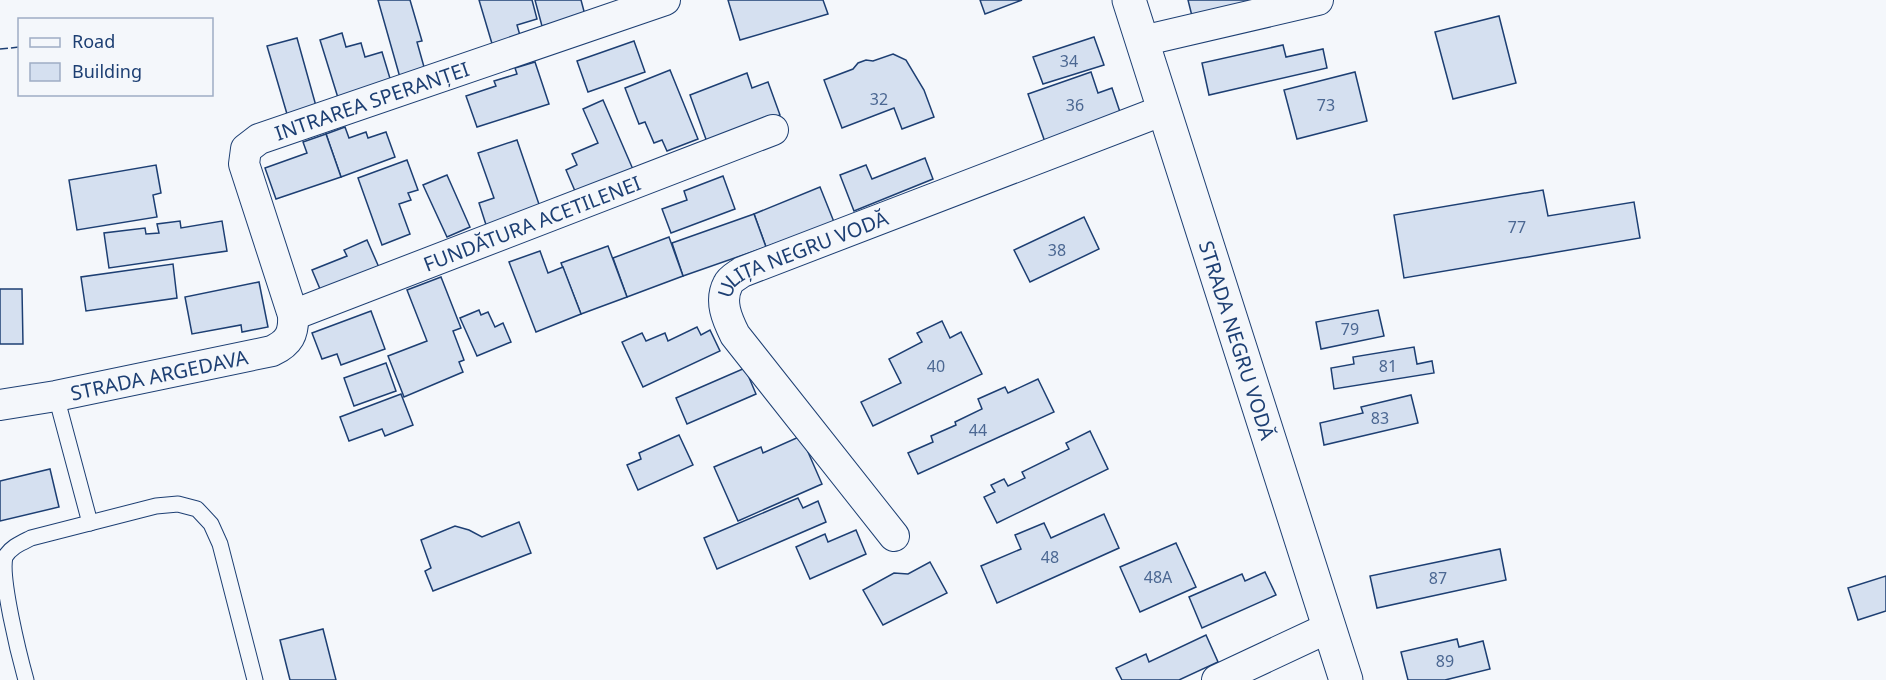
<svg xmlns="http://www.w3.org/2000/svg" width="1886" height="680" font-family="'Noto Sans',sans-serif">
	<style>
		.building { fill: #d5e0f0; stroke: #1d3f73; stroke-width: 1.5 }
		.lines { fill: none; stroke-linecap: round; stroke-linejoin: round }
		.lane-casing { stroke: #1d3f73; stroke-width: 17 }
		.street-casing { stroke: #1d3f73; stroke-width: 32 }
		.secondary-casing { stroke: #1d3f73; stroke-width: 35 }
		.lane { stroke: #f4f7fb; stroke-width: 15 }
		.street { stroke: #f4f7fb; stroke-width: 30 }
		.secondary { stroke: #f4f7fb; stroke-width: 33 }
		.fence { stroke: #1d3f73; stroke-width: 1.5; stroke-dasharray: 8 3; stroke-linecap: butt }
		.labels { text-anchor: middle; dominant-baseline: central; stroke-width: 4.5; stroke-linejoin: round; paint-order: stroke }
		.number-label { font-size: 16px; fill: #4b6792 }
		.street-label { font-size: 20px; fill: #1d3f73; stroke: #f4f7fb }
	</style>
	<rect width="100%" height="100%" fill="#f4f7fb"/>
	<!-- building -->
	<g class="building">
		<path d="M378,0H410L422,41L417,42L426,74L401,81Z"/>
		<path d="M479,0H532L537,19L517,25L521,39L493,47Z"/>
		<path d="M535,0H581L585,15L542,26Z"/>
		<path d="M728,0H823L828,14L740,40Z"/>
		<path d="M980,0H1022L985,14Z"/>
		<path d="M1188,0H1261L1192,16Z"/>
		<path d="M1499,16L1516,83L1453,99L1435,32Z"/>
		<path d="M342,33L346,47L361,43L365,57L382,52L392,85L339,101L320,40Z"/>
		<path d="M1094,37L1104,65L1043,84L1033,57Z"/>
		<path d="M297,38L316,106L287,114L267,46Z"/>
		<path d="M634,41L645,72L588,92L577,61Z"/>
		<path d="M1283,45L1286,57L1323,49L1327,68L1209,95L1202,63Z"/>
		<path d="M893,54L906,60L924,90L934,117L902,129L894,108L842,128L824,80L853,69L858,63L866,60L873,61Z"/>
		<path d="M535,62L549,104L477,127L466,96L496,86L494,81L517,74L515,68Z"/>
		<path d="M670,70L698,139L667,151L662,140L654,143L645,122L639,124L625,88Z"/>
		<path d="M1091,72L1098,93L1112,88L1121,115L1045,142L1028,94Z"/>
		<path d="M1355,72L1367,121L1297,139L1284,90Z"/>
		<path d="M747,73L752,88L768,82L780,115L707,142L690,95Z"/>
		<path d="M603,100L635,174L578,198L566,170L577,165L572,154L598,143L583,109Z"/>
		<path d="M345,127L349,138L366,132L368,138L386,132L395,157L341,177L326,134Z"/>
		<path d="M326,134L341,177L276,199L265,168L307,153L303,142Z"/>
		<path d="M517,140L542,213L488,231L479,203L494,198L478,153Z"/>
		<path d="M925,158L933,179L854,211L840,175L866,165L872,179Z"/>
		<path d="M407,160L418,190L408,193L411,200L399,204L410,234L382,245L358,178Z"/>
		<path d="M156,165L161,193L153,195L157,217L77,230L69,180Z"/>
		<path d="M447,175L470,227L447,237L423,185Z"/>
		<path d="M723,176L735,209L671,233L662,209L687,200L684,191Z"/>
		<path d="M820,187L834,222L766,247L754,214Z"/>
		<path d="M1543,190L1548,216L1634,202L1640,238L1404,278L1394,215Z"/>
		<path d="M754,214L766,247L683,276L672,243Z"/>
		<path d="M1084,217L1099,249L1030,282L1014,250Z"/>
		<path d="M180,221L181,228L222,221L227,251L109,268L104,233L145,228L146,234L159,233L157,224Z"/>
		<path d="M669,237L683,276L627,297L613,258Z"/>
		<path d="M367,240L381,272L323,296L312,270L347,256L344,250Z"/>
		<path d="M608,246L627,297L581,314L561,263Z"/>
		<path d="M540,251L548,273L563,267L581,314L536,332L509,262Z"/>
		<path d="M173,264L177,298L86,311L81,277Z"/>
		<path d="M441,277L461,328L453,331L464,360L459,362L463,372L404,397L388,356L427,341L407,290Z"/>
		<path d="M259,282L268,327L242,332L241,325L192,334L185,297Z"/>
		<path d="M0,289H22L23,344H0Z"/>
		<path d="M479,310L481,315L488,312L495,327L503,323L511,342L477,356L460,318Z"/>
		<path d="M1378,310L1384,336L1321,349L1316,322Z"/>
		<path d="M371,311L385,349L341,365L337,354L322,359L312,333Z"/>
		<path d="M942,321L950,338L961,332L982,374L873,426L861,402L901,383L889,359L922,342L917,333Z"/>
		<path d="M697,327L701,335L710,330L720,351L643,387L622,342L642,333L646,341L665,333L668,341Z"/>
		<path d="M1414,347L1417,364L1432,361L1434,373L1334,389L1331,368L1354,364L1353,357Z"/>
		<path d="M386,363L396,391L354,406L344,378Z"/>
		<path d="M745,368L756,394L687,424L676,398Z"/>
		<path d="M1038,379L1054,412L918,474L908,453L933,442L931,436L956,425L955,422L982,409L978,399L1005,387L1008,393Z"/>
		<path d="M401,394L413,425L385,436L382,429L349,441L340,417Z"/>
		<path d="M1411,395L1418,423L1324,445L1320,423L1363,413L1361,407Z"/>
		<path d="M1090,431L1108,469L997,523L984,497L995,492L991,485L1004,479L1008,486L1025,478L1022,472L1069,449L1066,443Z"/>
		<path d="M679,435L693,465L638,490L627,465L641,459L639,453Z"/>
		<path d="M801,436L822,484L738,521L714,467L761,447L763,453Z"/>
		<path d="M50,469L59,507L0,521V481Z"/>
		<path d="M798,498L803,508L818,501L826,522L717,569L704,538Z"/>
		<path d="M1104,514L1119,548L997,603L981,566L1021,549L1015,535L1044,523L1051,538Z"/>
		<path d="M519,522L531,553L433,591L425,571L431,568L421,540L455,526L469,530L482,537Z"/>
		<path d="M856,530L866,554L810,579L796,547L825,534L828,542Z"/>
		<path d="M1176,543L1196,587L1140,612L1120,567Z"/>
		<path d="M1500,549L1506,580L1377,608L1370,576Z"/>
		<path d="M930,562L947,593L883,625L863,590L894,573L908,574Z"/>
		<path d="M1265,572L1276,595L1202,628L1189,597L1242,574L1245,581Z"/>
		<path d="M1886,576V611L1858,620L1848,588Z"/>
		<path d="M323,629L336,680H290L280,640Z"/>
		<path d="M1206,635L1218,662L1179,680H1122L1116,668L1146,654L1149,662Z"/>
		<path d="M1457,639L1459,647L1483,641L1490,669L1445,680H1408L1401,652Z"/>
	</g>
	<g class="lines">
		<!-- lane casing -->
		<g class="lane-casing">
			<g id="lane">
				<path d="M56,396L90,523"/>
				<path d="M26,680C19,655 0,578 5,557C11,547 21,543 31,538L156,506L178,504L197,509L211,524L220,544L255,680"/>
			</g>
		</g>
		<!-- street casing -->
		<g class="street-casing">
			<g id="street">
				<path d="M1142,41L1318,0"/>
				<path id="s1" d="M293,315L773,130"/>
				<path id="s2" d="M0,405L56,396L272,351C289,343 294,334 293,315L244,164L246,149L259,139L665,0"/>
				<path id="s3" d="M894,536L735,335C727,319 719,301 728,284C730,279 738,275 742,272L1164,110"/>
				<path d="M1217,680L1328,628"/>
			</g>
		</g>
		<!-- secondary casing -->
		<g class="secondary-casing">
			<g id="secondary">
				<path id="s4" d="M1129,0L1346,680"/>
			</g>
		</g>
		<!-- lane -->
		<use href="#lane" class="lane"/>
		<!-- street -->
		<use href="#street" class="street"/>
		<!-- secondary -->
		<use href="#secondary" class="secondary"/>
		<!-- fence -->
		<path class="fence" d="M0,49L20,47"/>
	</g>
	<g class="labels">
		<!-- number labels -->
		<g class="number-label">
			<text x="1069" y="61">34</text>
			<text x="879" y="99">32</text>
			<text x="1075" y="105">36</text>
			<text x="1326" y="105">73</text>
			<text x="1517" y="227">77</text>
			<text x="1057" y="250">38</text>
			<text x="1350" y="329">79</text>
			<text x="936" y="366">40</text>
			<text x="1388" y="366">81</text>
			<text x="1380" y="418">83</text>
			<text x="978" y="430">44</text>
			<text x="1050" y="557">48</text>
			<text x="1158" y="577">48A</text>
			<text x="1438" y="578">87</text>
			<text x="1445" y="661">89</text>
		</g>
		<!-- street labels -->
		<g class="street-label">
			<text stroke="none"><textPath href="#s2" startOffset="632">INTRAREA SPERANȚEI</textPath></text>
			<text stroke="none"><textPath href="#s1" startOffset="256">FUNDĂTURA ACETILENEI</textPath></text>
			<text stroke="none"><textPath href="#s3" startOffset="390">ULIȚA NEGRU VODĂ</textPath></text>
			<text stroke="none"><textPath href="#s4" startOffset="357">STRADA NEGRU VODĂ</textPath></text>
			<text stroke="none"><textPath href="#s2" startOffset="162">STRADA ARGEDAVA</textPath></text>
		</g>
	</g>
	<!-- legend -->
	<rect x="18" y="18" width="195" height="78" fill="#f4f7fb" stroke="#9eadc5" stroke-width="1.5"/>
	<rect x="30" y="38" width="30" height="9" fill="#f4f7fb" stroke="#9eadc5" stroke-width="1.5"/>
	<text x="72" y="48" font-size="18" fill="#1d3f73">Road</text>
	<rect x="30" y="63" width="30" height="18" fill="#d5e0f0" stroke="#9eadc5" stroke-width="1.5"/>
	<text x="72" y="78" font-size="18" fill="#1d3f73">Building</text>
</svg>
